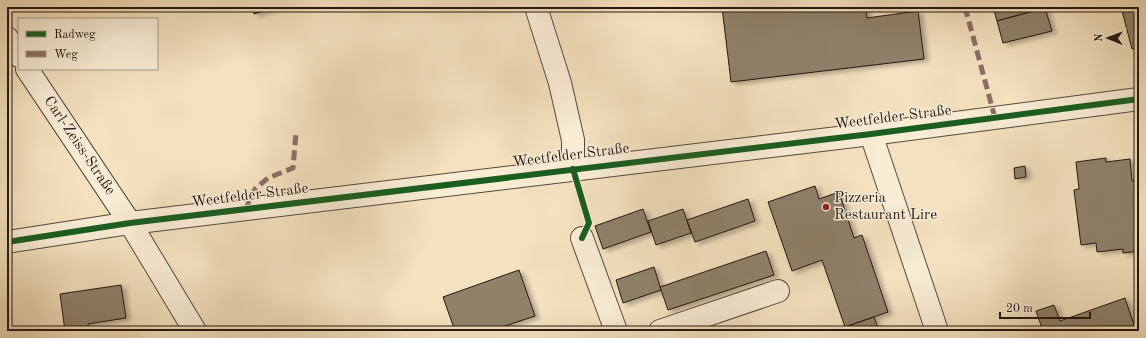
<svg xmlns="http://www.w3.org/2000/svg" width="1146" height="338" font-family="'Old Standard TT',serif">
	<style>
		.building { fill: #8f816b; stroke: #221811; filter: url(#shadow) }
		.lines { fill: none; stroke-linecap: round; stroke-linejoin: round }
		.minor-casing { stroke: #564a3c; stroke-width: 24 }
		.tertiary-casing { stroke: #564a3c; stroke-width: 24 }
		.minor { stroke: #f8ecd5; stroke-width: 22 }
		.tertiary { stroke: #f8ecd5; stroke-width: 22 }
		.quiet { stroke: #8d6e63; stroke-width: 5; stroke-dasharray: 10 5; stroke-linecap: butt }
		.cycleway-casing { stroke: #f8ecd5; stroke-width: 8 }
		.cycleway { stroke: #1b5e20; stroke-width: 6 }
		.poi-dot { fill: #8f2418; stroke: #f8ecd5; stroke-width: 1.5 }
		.labels { text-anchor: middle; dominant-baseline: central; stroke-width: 3; stroke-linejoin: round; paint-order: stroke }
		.street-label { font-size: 15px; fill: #221811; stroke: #f8ecd5 }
		.poi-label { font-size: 15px; fill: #221811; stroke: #f8ecd5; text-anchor: start }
	</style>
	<defs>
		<filter id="shadow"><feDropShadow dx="4.5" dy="2.5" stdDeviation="2" flood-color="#0004"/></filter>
	</defs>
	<rect width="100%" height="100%" fill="#f4e1bf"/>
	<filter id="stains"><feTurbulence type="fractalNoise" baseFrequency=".005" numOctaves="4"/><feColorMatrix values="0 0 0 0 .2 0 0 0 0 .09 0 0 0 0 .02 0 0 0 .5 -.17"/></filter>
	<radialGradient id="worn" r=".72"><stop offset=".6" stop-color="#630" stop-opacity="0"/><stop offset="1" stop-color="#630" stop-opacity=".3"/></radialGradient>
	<!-- building -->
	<g class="building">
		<path d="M252,7H276L254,14Z"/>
		<path d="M722,7H866L867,18L918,11L924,59L731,82Z"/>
		<path d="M993,7H1045V8L997,21Z"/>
		<path d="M1121,7H1139V47L1132,49Z"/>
		<path d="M1045,8L1052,31L1003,43L997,21Z"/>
		<path d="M1106,158V162L1130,159L1132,181L1139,180V251L1123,253V249L1097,252L1096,243L1081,245L1074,190L1079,189L1076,162Z"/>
		<path d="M1025,166L1026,177L1015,179L1014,168Z"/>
		<path d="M815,186L819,199L839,192L854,238L862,235L888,312L845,327L822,260L792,271L768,202Z"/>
		<path d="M748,199L755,221L695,242L687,220Z"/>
		<path d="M643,209L651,232L603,249L595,226Z"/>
		<path d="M683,209L691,233L656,245L648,221Z"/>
		<path d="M766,251L774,275L668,310L660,287Z"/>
		<path d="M654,267L661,290L623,303L616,280Z"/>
		<path d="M519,270L535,316L490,331H455L443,297Z"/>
		<path d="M121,285L126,318L88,324L89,331H65L60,294Z"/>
		<path d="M1125,298L1136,331H1034L1042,328L1036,311L1054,305L1060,321Z"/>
		<path d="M874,317L879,331H833L845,327Z"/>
	</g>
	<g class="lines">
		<!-- minor casing -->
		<g class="minor-casing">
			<g id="minor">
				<path d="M536,7L560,83L573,140V169"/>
				<path d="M7,38L19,56"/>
				<path d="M27,69L130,223L195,331"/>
				<path d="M871,134L937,331"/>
				<path d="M582,238L616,331"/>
				<path d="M660,331L778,291"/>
			</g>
		</g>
		<!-- tertiary casing -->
		<g class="tertiary-casing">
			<path id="tertiary" d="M7,242L130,223L871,134L1139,99"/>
		</g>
		<!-- minor -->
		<use href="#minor" class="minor"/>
		<!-- tertiary -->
		<use href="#tertiary" class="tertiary"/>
		<!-- quiet -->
		<g class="quiet">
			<path d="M965,7L995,118"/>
			<path d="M245,210L255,189L268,178L293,168L296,133"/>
		</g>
		<!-- cycleway casing -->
		<g class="cycleway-casing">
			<g id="cycleway">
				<path d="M573,169L589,223L582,238"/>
				<path d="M7,242L130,223L871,134L1139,99"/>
			</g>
		</g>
		<!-- cycleway -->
		<use href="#cycleway" class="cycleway"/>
	</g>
	<!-- markers -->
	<circle class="poi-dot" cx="826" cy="207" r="4"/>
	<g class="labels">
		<!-- street labels -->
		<g class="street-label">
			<text transform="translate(893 118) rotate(-7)">Weetfelder Straße</text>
			<text transform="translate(79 146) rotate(56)">Carl-Zeiss-Straße</text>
			<text transform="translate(571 156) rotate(-7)">Weetfelder Straße</text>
			<text transform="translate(250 196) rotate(-7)">Weetfelder Straße</text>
		</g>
		<!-- poi labels -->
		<g class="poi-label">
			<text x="834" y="198">Pizzeria<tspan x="834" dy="17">Restaurant Lire</tspan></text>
		</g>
	</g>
	<!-- margin -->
	<rect width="1146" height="338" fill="none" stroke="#f4e1bf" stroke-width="24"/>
	<rect x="8" y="8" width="1130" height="322" fill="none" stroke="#221811" stroke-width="2"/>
	<rect x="12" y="12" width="1122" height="314" fill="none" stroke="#221811"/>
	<!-- legend -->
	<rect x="18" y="18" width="140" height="52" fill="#f8ecd5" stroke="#a29787"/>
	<rect x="26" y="31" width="20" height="6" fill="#1b5e20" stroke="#a29787"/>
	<text x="54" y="38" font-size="12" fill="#221811">Radweg</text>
	<rect x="26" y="51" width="20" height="6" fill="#8d6e63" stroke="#a29787"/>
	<text x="54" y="58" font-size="12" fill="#221811">Weg</text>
	<!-- north arrow -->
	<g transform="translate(1108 38) rotate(271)" stroke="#f8ecd5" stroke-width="3" paint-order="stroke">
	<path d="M0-3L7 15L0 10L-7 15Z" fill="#221811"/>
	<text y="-6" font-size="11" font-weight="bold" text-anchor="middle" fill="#221811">N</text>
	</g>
	<!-- scale -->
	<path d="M1000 312v6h90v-6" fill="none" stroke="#221811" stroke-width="2"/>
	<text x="1006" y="312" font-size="12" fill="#221811" stroke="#f8ecd5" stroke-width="3" paint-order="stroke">20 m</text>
	<rect width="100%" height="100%" filter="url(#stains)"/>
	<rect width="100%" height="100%" fill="url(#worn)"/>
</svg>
